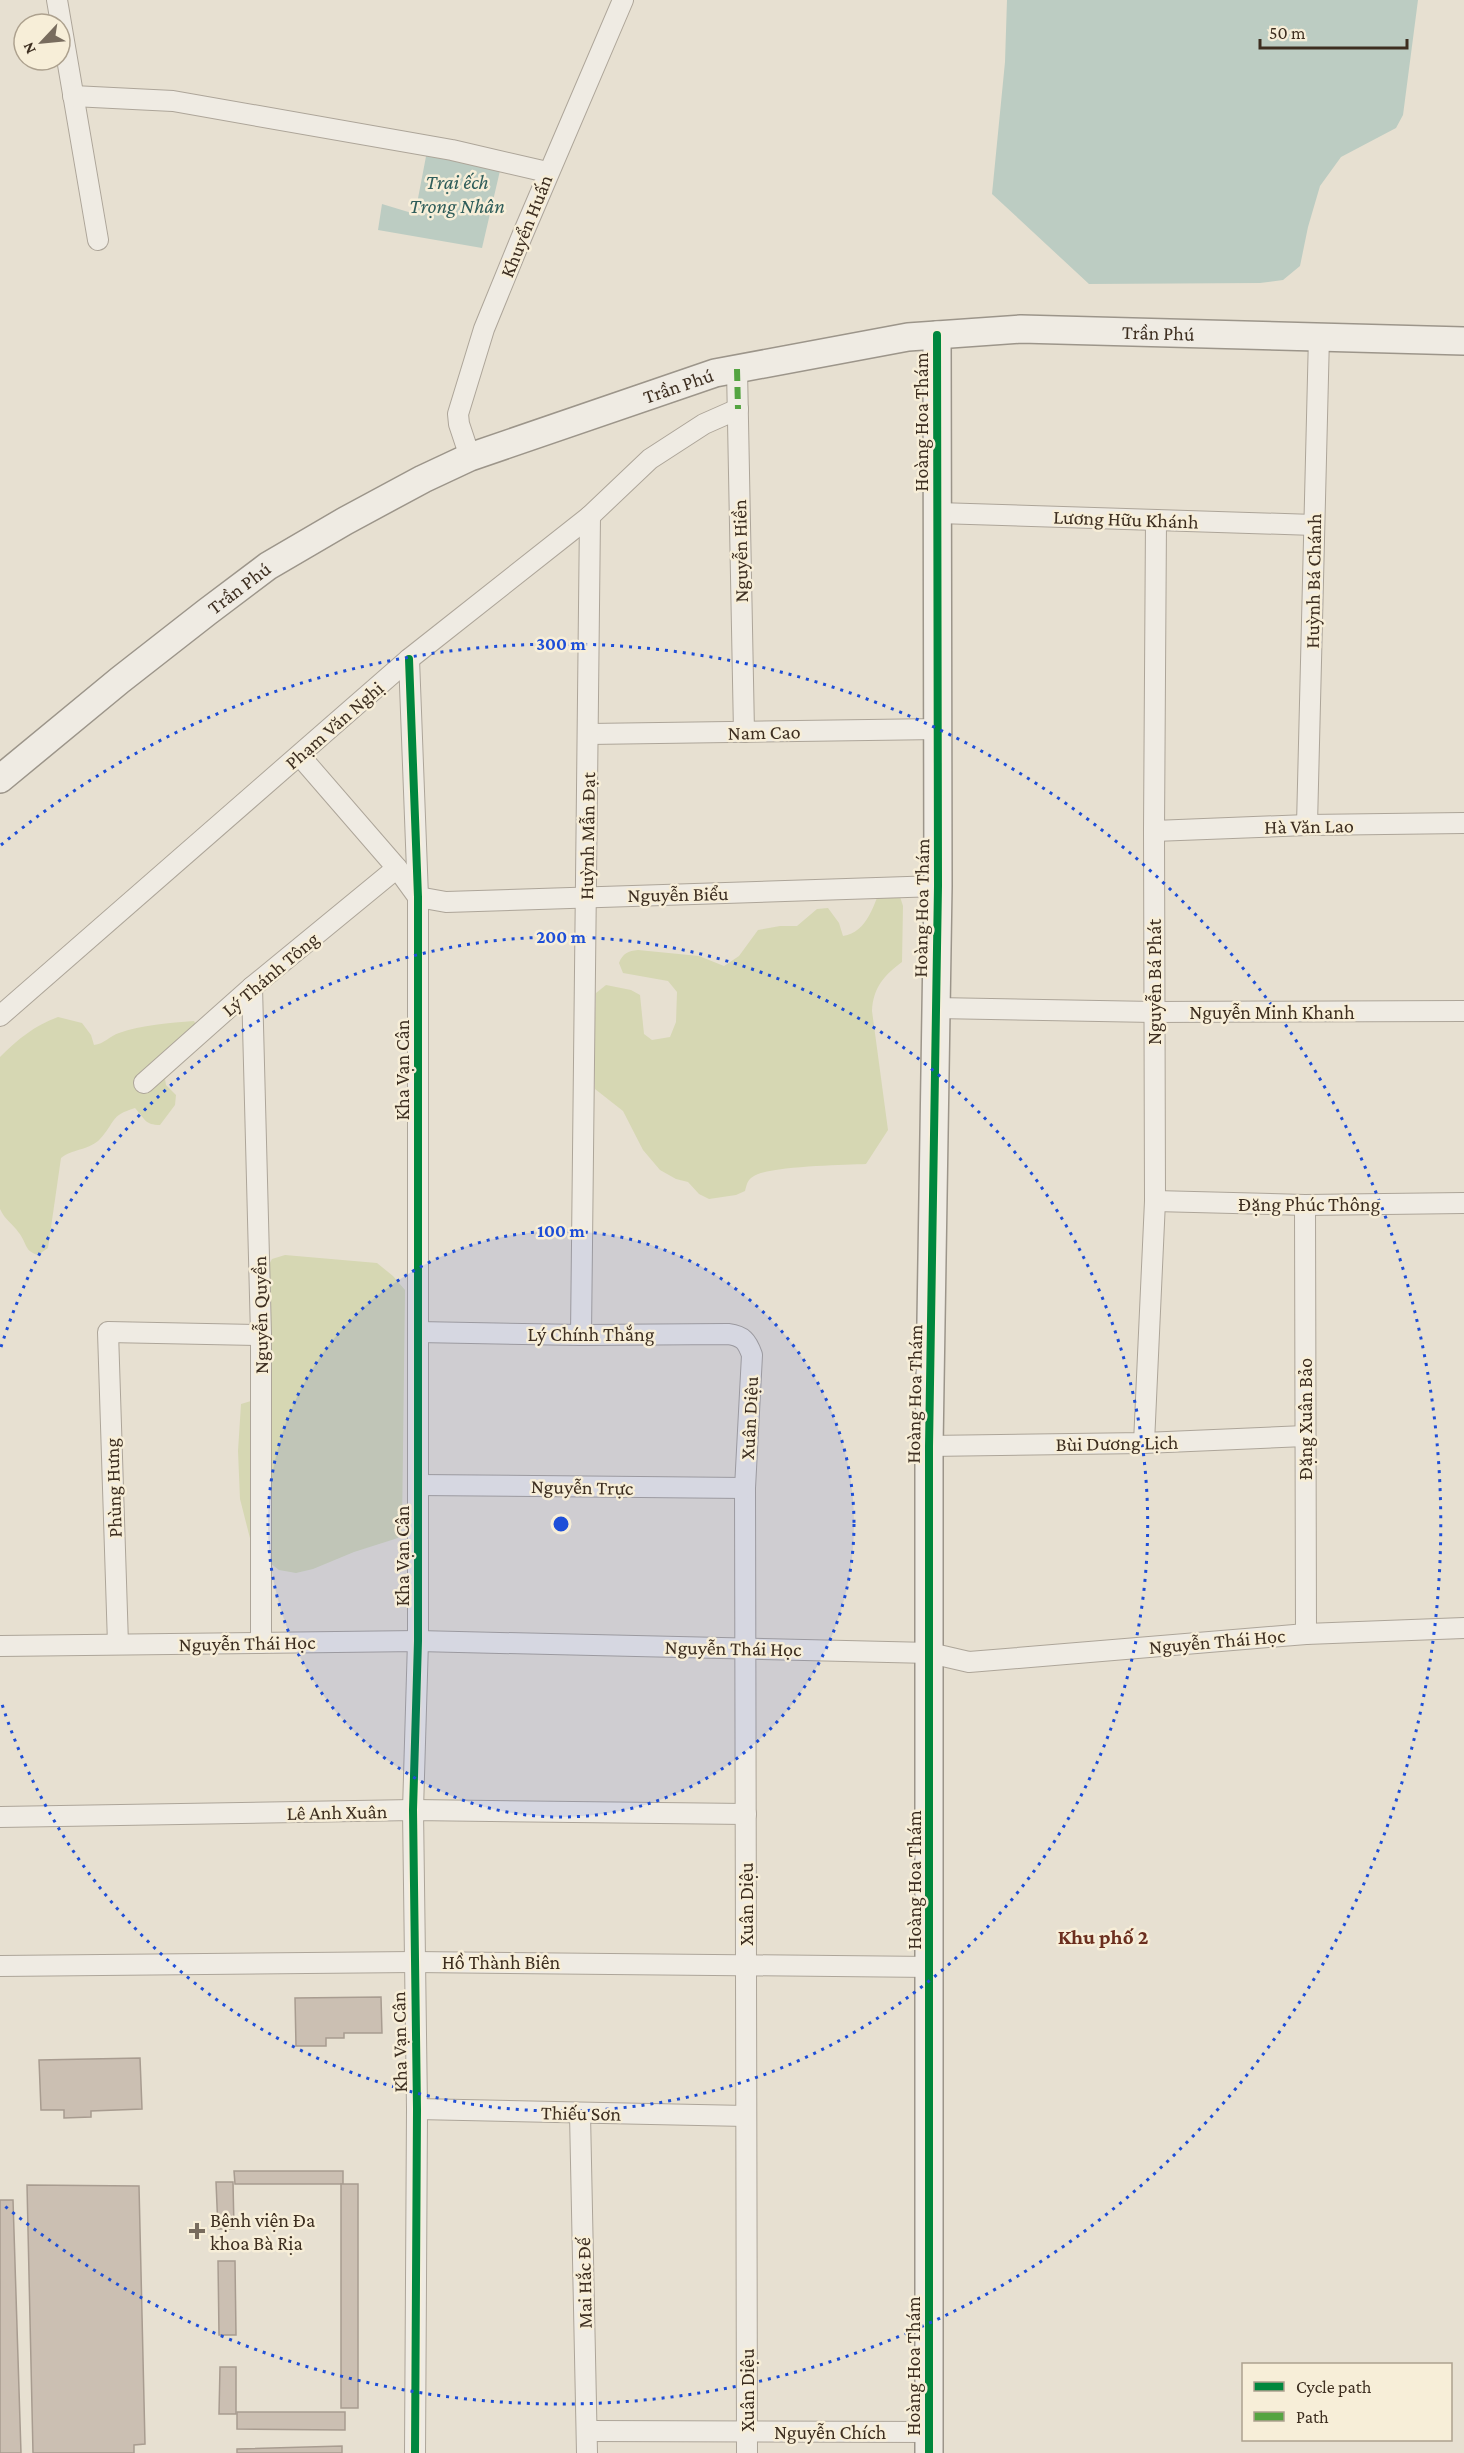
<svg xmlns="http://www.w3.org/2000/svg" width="1464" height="2453" font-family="'Crimson Pro',serif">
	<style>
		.green { fill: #d6d7b3 }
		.water { fill: #bcccc2 }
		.building { fill: #cbbfb2; stroke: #a89c90; stroke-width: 1.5 }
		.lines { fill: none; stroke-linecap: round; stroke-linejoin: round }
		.street-casing { stroke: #ada599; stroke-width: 22 }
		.secondary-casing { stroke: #9c958a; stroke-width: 30 }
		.street { stroke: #efebe3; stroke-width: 20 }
		.secondary { stroke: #efebe3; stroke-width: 27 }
		.quiet { stroke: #54a441; stroke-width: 6; stroke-dasharray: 12 6; stroke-linecap: butt }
		.cycleway-casing { stroke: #f7eed8; stroke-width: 11 }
		.cycleway { stroke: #00873e; stroke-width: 8 }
		.ring { fill: none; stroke: #1d4ed8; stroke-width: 3; stroke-dasharray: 3 6 }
		.poi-dot { fill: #786c5e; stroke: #f7eed8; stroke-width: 2 }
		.labels { text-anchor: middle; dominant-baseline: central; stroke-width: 5; stroke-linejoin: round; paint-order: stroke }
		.street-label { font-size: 20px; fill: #3d2e20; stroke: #f7eed8 }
		.poi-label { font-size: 20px; fill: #3d2e20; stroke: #f7eed8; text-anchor: start }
		.water-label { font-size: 21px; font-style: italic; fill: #2f5d5a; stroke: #f7eed8 }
		.neighbourhood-label { font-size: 21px; font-weight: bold; fill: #6b2e1e; stroke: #f7eed8 }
		.centre { fill: #1d4ed8; stroke: #f7eed8; stroke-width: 3 }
		.ring-label { font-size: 18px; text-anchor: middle; font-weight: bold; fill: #1d4ed8; stroke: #f7eed8; stroke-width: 5; stroke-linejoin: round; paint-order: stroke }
	</style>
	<rect width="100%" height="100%" fill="#e7e0d1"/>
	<!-- green -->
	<g class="green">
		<path d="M894,878L903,906L902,962C884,975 873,988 872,1011L888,1130L866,1164C844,1165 769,1166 754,1176C747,1180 747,1184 745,1191L736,1195L709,1199L699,1194L688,1182L676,1179L660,1170L643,1150L623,1111L595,1089L594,1044L596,993L606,985L631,990L640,995L644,1034L652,1040L670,1037L676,1022L677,992L668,981L623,973L619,963C623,953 628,951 638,950L699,956L724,966L739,956L758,930L780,926H797L817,909L828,908L839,923L843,936C868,932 874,904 883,882Z"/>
		<path d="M58,1017L82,1023L91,1035L94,1045C104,1044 110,1036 119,1033C141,1025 170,1023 194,1021L205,1040L165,1079L166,1085L176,1095L175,1105L160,1125C145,1125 145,1119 135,1108C109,1116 116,1122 100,1139C90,1150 72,1149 61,1158L48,1248L38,1255C24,1251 27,1243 19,1233C13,1224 5,1220 0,1209V1057C18,1039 34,1026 58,1017Z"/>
		<path d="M285,1255L377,1263L393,1276L405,1290L402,1529L398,1538L354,1552L313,1569L296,1573L279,1570L253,1550L240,1499L238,1451L241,1404L271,1395L268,1290L265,1272L272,1259Z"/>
	</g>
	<!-- water -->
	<g class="water">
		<path d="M1007,0H1418L1403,115L1396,128L1341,157L1320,186L1308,227L1300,266L1283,280L1260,283L1089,284L992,194L1005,62Z"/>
		<path d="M428,146L502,162L482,248L378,230L382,204L415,214Z"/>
	</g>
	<!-- building -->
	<g class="building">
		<path d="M381,1997L382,2033H344V2038H326V2046H296L295,1998Z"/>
		<path d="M140,2058L142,2109L91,2111V2117L64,2118V2110H41L39,2060Z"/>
		<path d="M234,2171H343V2184H235Z"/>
		<path d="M216,2182H233L234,2229H218Z"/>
		<rect x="341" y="2184" width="17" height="224"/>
		<path d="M27,2185L139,2186L145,2444L134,2445V2453H33Z"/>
		<path d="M0,2200H13L21,2453H0Z"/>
		<path d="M218,2261H235L236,2335H219Z"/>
		<path d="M220,2367H236V2414H219Z"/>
		<path d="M237,2412H345V2430L237,2429Z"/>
		<path d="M342,2446V2453H237V2449Z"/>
	</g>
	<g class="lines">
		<!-- street casing -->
		<g class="street-casing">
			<g id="street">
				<path d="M57,0L98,240"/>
				<path d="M73,96L173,101L452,150L547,172"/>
				<path d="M737,369L744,732"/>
				<path d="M470,457L459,424L458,414L484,329L522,236L623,0"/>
				<path d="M938,513L1314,525"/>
				<path d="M409,659L418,897V1641L413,1810L417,2109L415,2453"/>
				<path d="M589,734L939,729"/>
				<path d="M300,756L397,868L418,897L446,902L938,886"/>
				<path d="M1307,825L1319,336"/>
				<path d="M1154,831L1307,825L1464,823"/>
				<path d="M252,987L261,1335V1643"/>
				<path d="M936,1008L1154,1012L1464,1011"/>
				<path d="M0,1016L409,659L590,516L650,459L704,424L738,409"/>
				<path d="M144,1083L252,987L397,868"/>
				<path d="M1155,1201L1305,1205L1464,1203"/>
				<path d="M1305,1205L1306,1634"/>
				<path d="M418,1332L581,1335L728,1334C743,1336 747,1341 752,1355L745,1488L747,2453"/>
				<path d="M581,1335L590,516"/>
				<path d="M1144,1443L1155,1201L1154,831L1156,520"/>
				<path d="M929,1446L1144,1443L1305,1436"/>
				<path d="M418,1485L745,1488"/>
				<path d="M118,1644L108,1332L261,1335"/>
				<path d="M0,1646L418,1641L930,1653L969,1662L1306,1634L1464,1628"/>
				<path d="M0,1817L413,1810L746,1814"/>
				<path d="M0,1966L414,1962L931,1967"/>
				<path d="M417,2109L746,2116"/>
				<path d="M580,2114L587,2453"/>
				<path d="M587,2431L930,2432"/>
			</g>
		</g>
		<!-- secondary casing -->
		<g class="secondary-casing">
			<g id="secondary">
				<path id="s1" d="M0,779L120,680L207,612L268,566L345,521L423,479L470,457L715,373L908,337L1021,329L1464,341"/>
				<path d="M929,2453V1446L938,886L937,335"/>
			</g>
		</g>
		<!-- street -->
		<use href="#street" class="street"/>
		<!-- secondary -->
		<use href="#secondary" class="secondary"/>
		<!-- quiet -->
		<path class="quiet" d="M737,369L738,409"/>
		<!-- cycleway casing -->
		<g class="cycleway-casing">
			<g id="cycleway">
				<path d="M409,659L418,897V1641L413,1810L417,2109L415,2453"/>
				<path d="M929,2453V1446L938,886L937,335"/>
			</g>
		</g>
		<!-- cycleway -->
		<use href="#cycleway" class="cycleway"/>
	</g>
	<!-- distance rings -->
	<circle cx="561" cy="1524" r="293" fill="#1d4ed8" fill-opacity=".12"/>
	<g class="ring">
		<circle cx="561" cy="1524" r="293"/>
		<path d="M1 1347A587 587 0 1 1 1 1701"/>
		<path d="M1 845A880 880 0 1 1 1 2203"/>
	</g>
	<!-- markers -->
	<path class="poi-dot" d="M194 2222h6v6h6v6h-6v6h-6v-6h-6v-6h6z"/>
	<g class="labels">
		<!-- street labels -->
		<g class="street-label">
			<text transform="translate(526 226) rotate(-68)">Khuyển Huấn</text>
			<text stroke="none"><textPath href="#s1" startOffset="1278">Trần Phú</textPath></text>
			<text stroke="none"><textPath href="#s1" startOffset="792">Trần Phú</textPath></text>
			<text transform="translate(921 422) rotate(-90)">Hoàng Hoa Thám</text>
			<text transform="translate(1126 519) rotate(2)">Lương Hữu Khánh</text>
			<text transform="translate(740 551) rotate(-91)">Nguyễn Hiền</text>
			<text transform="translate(1313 581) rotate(-89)">Huỳnh Bá Chánh</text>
			<text stroke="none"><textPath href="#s1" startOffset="306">Trần Phú</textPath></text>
			<text transform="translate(334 725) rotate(-41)">Phạm Văn Nghị</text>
			<text transform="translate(764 732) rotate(-1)">Nam Cao</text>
			<text transform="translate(1309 826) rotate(-1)">Hà Văn Lao</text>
			<text transform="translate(587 836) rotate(-89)">Huỳnh Mẫn Đạt</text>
			<text transform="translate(678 894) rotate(-1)">Nguyễn Biểu</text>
			<text transform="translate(921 908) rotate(-89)">Hoàng Hoa Thám</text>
			<text transform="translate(270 974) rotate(-40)">Lý Thánh Tông</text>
			<text transform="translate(1154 982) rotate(-90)">Nguyễn Bá Phát</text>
			<text x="1272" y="1012">Nguyễn Minh Khanh</text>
			<text transform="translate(402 1070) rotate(-90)">Kha Vạn Cân</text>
			<text x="1309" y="1204">Đặng Phúc Thông</text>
			<text transform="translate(260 1315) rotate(-91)">Nguyễn Quyền</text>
			<text x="591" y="1334">Lý Chính Thắng</text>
			<text transform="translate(914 1394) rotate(-89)">Hoàng Hoa Thám</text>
			<text transform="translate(749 1418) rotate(-87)">Xuân Diệu</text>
			<text transform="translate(1305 1419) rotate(-90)">Đặng Xuân Bảo</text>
			<text transform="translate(1117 1443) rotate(-1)">Bùi Dương Lịch</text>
			<text transform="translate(582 1487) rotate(1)">Nguyễn Trực</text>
			<text transform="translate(113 1488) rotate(-92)">Phùng Hưng</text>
			<text transform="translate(402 1556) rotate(-90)">Kha Vạn Cân</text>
			<text transform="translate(1217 1641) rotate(-5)">Nguyễn Thái Học</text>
			<text transform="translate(247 1643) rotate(-1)">Nguyễn Thái Học</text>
			<text transform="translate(733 1648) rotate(1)">Nguyễn Thái Học</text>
			<text transform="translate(337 1812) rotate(-1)">Lê Anh Xuân</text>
			<text transform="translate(914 1880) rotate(-90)">Hoàng Hoa Thám</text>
			<text transform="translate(746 1904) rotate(-90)">Xuân Diệu</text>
			<text x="501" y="1962">Hồ Thành Biên</text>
			<text transform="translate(399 2042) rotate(-91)">Kha Vạn Cân</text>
			<text transform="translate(581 2113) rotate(1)">Thiếu Sơn</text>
			<text transform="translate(584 2283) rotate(-91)">Mai Hắc Đế</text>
			<text transform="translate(913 2366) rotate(-90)">Hoàng Hoa Thám</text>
			<text transform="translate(747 2390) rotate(-90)">Xuân Diệu</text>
			<text x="830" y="2432">Nguyễn Chích</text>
		</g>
		<!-- poi labels -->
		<g class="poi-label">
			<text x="210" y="2220">Bệnh viện Đa<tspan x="210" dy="23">khoa Bà Rịa</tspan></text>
		</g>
		<!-- water labels -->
		<g class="water-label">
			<text x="457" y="182">Trại ếch<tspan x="457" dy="24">Trọng Nhân</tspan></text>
		</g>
		<!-- neighbourhood labels -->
		<g class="neighbourhood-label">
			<text x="1103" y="1937">Khu phố 2</text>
		</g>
	</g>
	<circle cx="561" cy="1524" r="9" class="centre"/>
	<g class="ring-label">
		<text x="561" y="650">300 m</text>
		<text x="561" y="943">200 m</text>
		<text x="561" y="1237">100 m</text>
	</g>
	<!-- legend -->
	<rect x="1242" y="2363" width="210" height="78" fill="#f7eed8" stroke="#ada18e" stroke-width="1.5"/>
	<rect x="1254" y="2382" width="30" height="9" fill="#00873e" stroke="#ada18e" stroke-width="1.5"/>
	<text x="1296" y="2393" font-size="18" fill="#3d2e20">Cycle path</text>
	<rect x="1254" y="2412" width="30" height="9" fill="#54a441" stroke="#ada18e" stroke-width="1.5"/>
	<text x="1296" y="2423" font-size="18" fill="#3d2e20">Path</text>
	<!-- north arrow -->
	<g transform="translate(42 42) rotate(244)"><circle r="28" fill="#f7eed8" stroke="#ada18e" stroke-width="1.5"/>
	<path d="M0-4.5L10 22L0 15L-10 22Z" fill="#786c5e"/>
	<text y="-9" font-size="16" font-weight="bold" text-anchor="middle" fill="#3d2e20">N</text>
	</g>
	<!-- scale -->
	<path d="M1260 39v9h147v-9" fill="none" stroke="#3d2e20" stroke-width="3"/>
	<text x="1269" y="39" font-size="18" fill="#3d2e20" stroke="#f7eed8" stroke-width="4.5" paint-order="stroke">50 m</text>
</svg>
